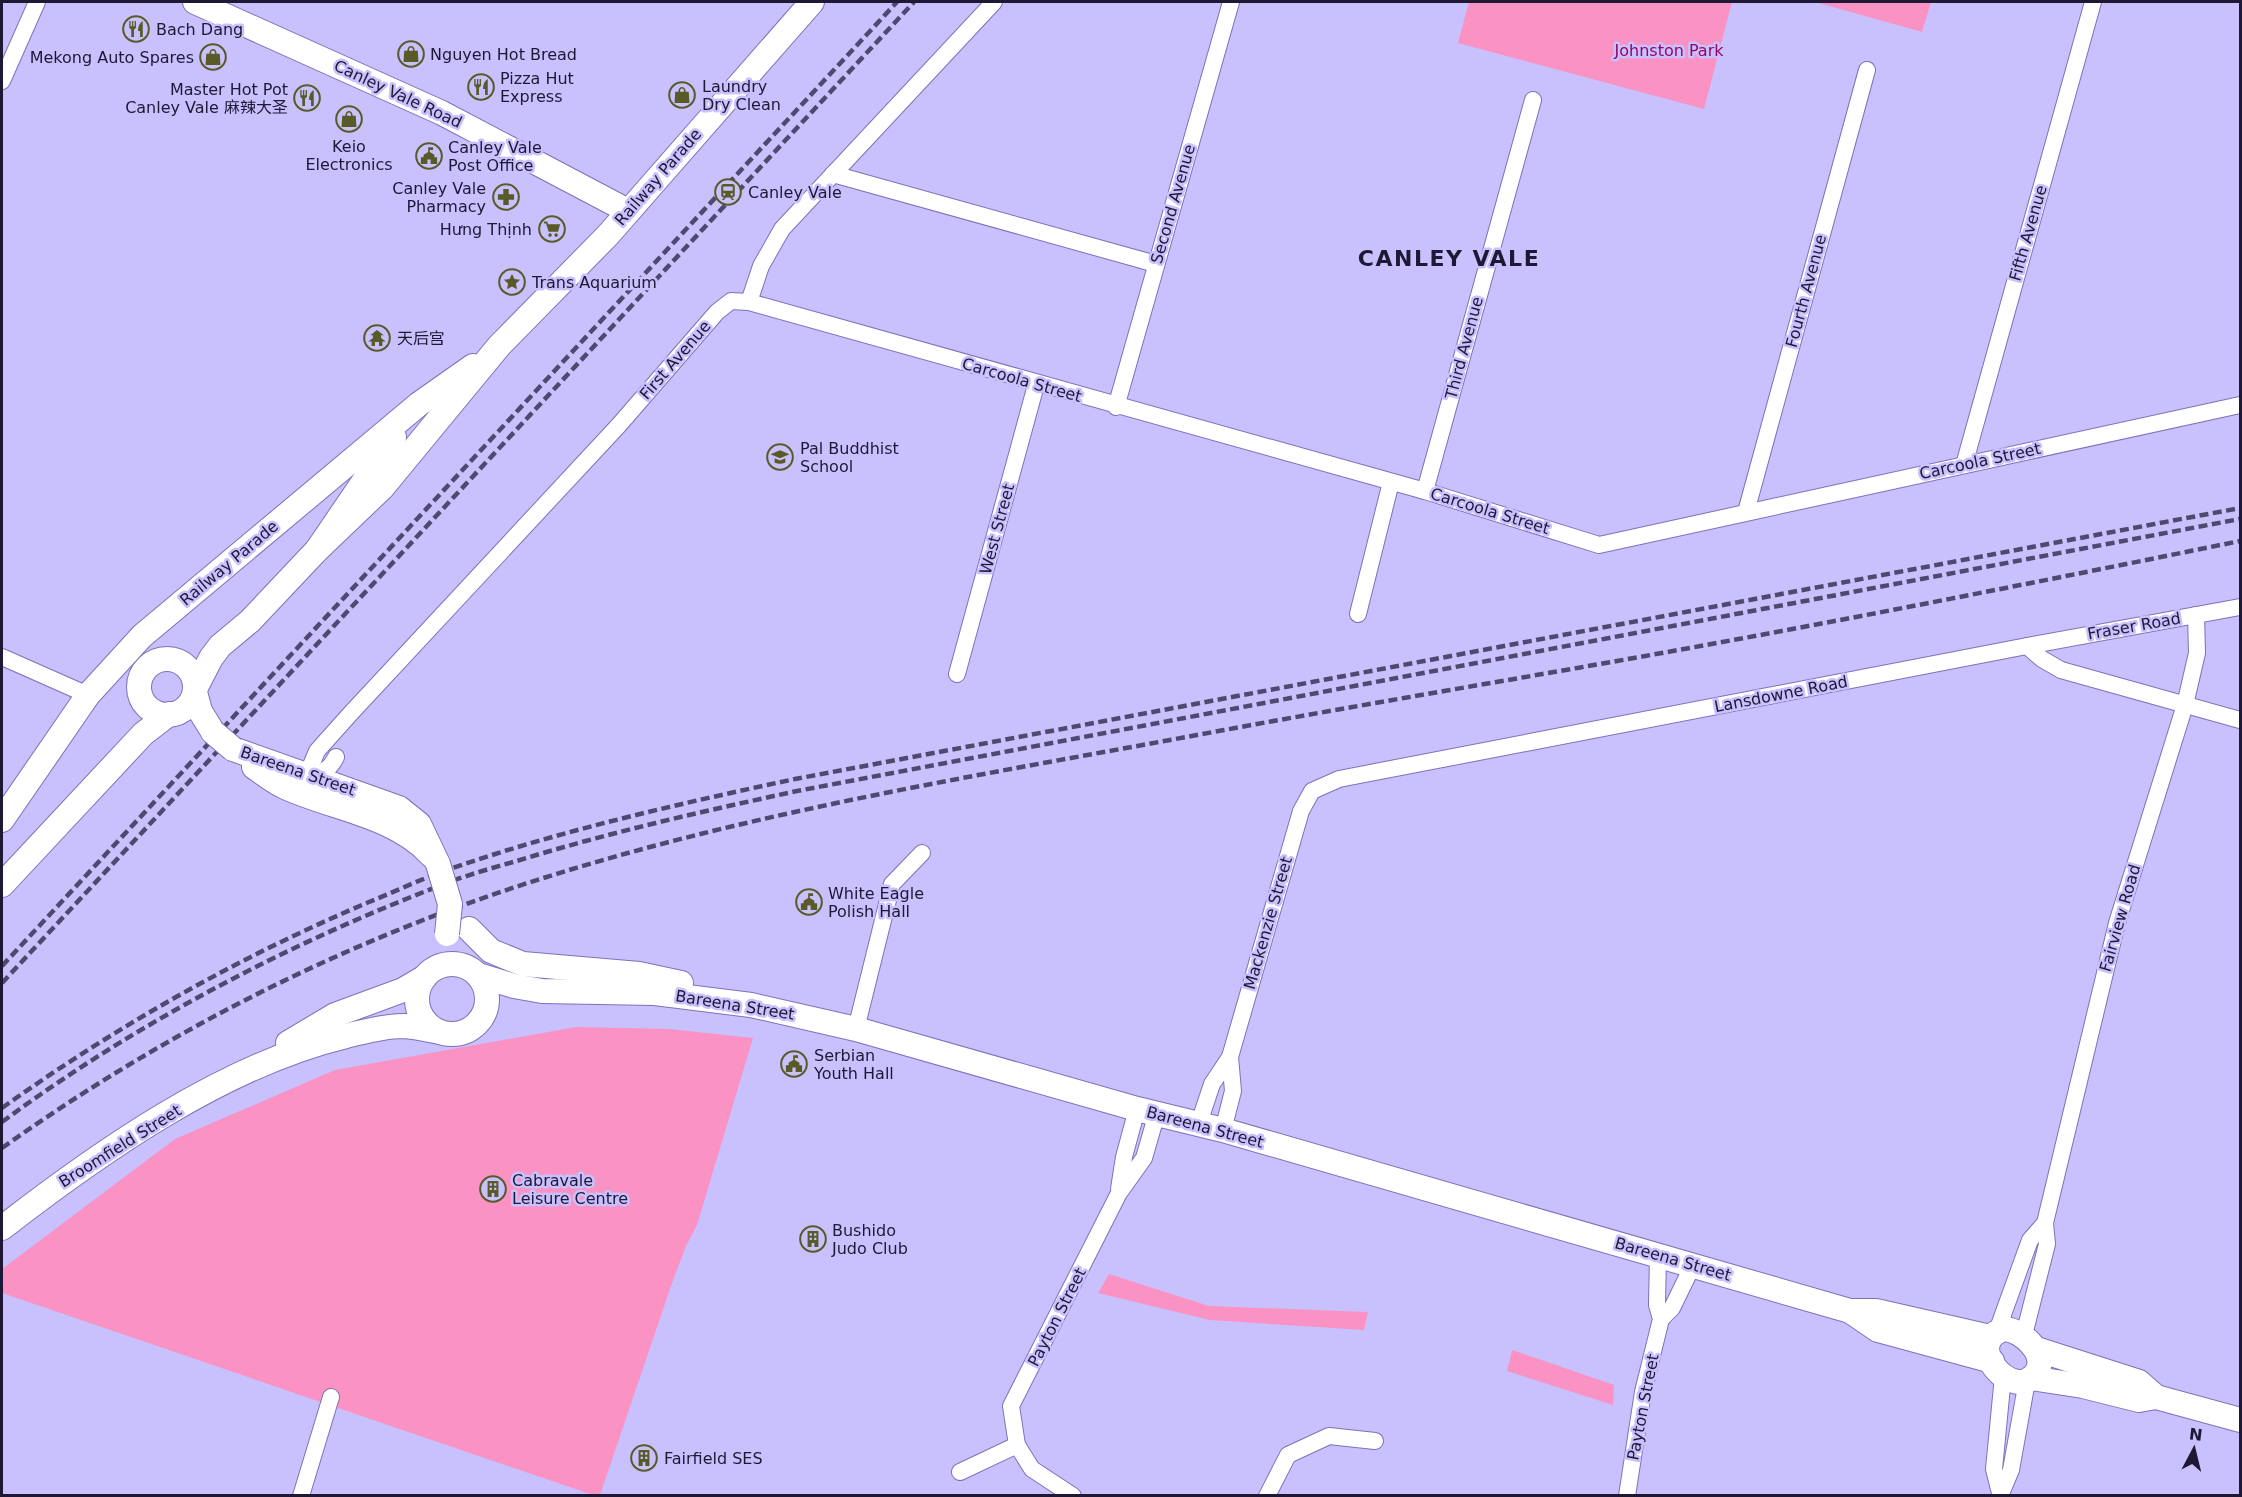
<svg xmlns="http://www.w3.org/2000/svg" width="2242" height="1497" font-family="'DejaVu Sans','Noto Sans SC',sans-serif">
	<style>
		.green { fill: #fa92c3 }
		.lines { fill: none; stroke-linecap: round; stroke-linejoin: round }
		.street-casing { stroke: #7e71b9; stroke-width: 18 }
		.secondary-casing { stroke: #7e71b9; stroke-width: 26 }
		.street { stroke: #fff; stroke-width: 16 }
		.secondary { stroke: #fff; stroke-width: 24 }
		.rail { stroke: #50496f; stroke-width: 4.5; stroke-dasharray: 9 4.5; stroke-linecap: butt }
		.secondary-bridge-casing { stroke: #7e71b9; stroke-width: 26; stroke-linecap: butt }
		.secondary-bridge { stroke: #fff; stroke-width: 24 }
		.labels { text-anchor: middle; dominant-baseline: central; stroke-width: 5; stroke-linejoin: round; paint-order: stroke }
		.poi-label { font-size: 16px; fill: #1e1834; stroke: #c9c0fe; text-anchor: start }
		.park-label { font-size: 16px; fill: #990361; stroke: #c9c0fe }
		.street-label { font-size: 16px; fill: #1e1834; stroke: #c9c0fe }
		.district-label { font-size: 22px; font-weight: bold; letter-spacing: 1.5px; fill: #1e1834; stroke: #c9c0fe }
	</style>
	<rect width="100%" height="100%" fill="#c9c0fe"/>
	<!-- green -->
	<g class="green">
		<path d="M1469,2H1732L1704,109L1458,43Z"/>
		<path d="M1815,2H1931L1922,32Z"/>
		<path d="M576,1027L669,1029L753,1038L697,1225L686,1246L672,1283L600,1495H593L2,1293V1269L175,1139L335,1070Z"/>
		<path d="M1109,1274L1209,1306L1368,1312L1364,1330L1210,1320L1098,1293Z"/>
		<path d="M1512,1350L1614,1385L1613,1405L1507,1371Z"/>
	</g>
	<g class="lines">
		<!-- street casing -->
		<g class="street-casing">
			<g id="street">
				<path d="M2,81L37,2"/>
				<path d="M833,174L1156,264"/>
				<path d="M749,302L1425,491L1599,545L2240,405"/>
				<path d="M1116,407L1231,2"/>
				<path d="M1964,465L2093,2"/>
				<path d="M1425,491L1533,100"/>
				<path d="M1746,512L1867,70"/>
				<path d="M1358,614L1391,482"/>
				<path d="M2027,646L2240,607"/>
				<path d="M2,657L88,695"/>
				<path d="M957,674L1036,385"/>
				<path d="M305,775C320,773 329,772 336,757"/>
				<path d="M307,775L317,751L351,713L619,425L717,312L731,301L749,302L761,266L782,229L994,2"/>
				<path d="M856,1029L892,884L922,853"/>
				<path d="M1199,1123L1212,1084L1230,1057L1301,811L1312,791L1339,779L2027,646L2042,659L2061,670L2240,720"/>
				<path d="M1223,1130L1233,1091L1230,1057"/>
				<path d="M1119,1189L1124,1157L1137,1109"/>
				<path d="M1661,1319L1672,1308L1693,1265"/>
				<path d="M1997,1331L2030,1240L2045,1223"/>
				<path d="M2024,1335L2047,1244L2045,1223L2117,923L2185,705L2197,653L2196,615"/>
				<path d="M1017,1445L1032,1469L1073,1496"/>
				<path d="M960,1472L1017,1445L1011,1406L1119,1193L1144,1158L1157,1113"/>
				<path d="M2000,1493L1994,1469L2003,1376"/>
				<path d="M301,1496L331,1397"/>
				<path d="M1267,1496L1288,1455L1329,1436L1375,1441"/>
				<path d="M1627,1496L1643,1392L1661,1319L1657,1305L1658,1255"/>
				<path d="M2000,1496L2011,1470L2027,1381"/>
			</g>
		</g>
		<!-- secondary casing -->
		<g class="secondary-casing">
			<g id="secondary">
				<path d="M195,2L442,113L628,211"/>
				<path d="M317,550L382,488L499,346L608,235L812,2"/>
				<circle cx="167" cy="687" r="28"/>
				<path d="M195,689L211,658L220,646L250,621L317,550L394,437"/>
				<path d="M195,692L200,711L213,732"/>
				<path d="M233,749L399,808L419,824L438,864"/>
				<path d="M254,767C264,774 274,782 285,787C333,809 394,815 431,855"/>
				<path d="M2,820L88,695L142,636L419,404L473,366"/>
				<path d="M2,885L143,734L169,714"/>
				<path d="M469,929L491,951L523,964L639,974L681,983"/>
				<circle cx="452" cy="999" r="35"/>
				<path d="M478,975L514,986L542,991L655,993L751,1005L856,1029L1137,1109L1223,1130L1850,1311H1876L1990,1337"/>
				<path d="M288,1043L335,1015L403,990L425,977"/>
				<path d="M2,1228C100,1152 224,1065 346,1036C365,1031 385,1026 404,1026C417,1027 429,1030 440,1032"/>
				<path d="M1850,1311L1878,1330L1992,1361"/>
				<path d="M2005,1329C2022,1330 2049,1355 2036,1373C2014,1405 1959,1342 2005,1329Z"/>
				<path d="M2036,1349L2139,1382L2156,1397"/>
				<path d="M2031,1378L2083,1386L2139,1400L2156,1397L2240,1420"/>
			</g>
		</g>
		<!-- street -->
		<use href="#street" class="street"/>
		<!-- secondary -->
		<use href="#secondary" class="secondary"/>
		<!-- rail -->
		<g class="rail">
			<path d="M2,966L897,2"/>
			<path d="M2,983L914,2"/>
			<path d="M2,1108C117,1026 239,957 369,902C394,892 419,880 444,871C558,831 678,804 795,779L2240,508"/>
			<path d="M2,1122C136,1023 291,942 447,883C470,874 496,867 520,860C611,832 704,811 797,791L2240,519"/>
			<path d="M2,1148C130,1057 267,982 413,924C672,822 952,781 1224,730C1355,706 1486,684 1617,661C1826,624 2033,583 2240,541"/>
		</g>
		<!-- secondary-bridge casing -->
		<g class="secondary-bridge-casing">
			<g id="secondary-bridge">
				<path d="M213,732L233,749"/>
				<path d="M438,864L450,904L447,934"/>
			</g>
		</g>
		<!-- secondary-bridge -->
		<use href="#secondary-bridge" class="secondary-bridge"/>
	</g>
	<!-- icons -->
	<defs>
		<g id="restaurant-ring" transform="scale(1.35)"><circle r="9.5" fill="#c9c0fe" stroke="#585a28" stroke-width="1.5"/><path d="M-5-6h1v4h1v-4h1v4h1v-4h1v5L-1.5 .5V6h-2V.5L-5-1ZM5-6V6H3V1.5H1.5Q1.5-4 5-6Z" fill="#585a28"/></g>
		<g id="shop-ring" transform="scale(1.35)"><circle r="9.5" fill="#c9c0fe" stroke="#585a28" stroke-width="1.5"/><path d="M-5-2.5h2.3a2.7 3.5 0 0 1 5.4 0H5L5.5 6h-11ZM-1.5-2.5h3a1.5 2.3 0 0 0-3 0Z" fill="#585a28"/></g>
		<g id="civic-ring" transform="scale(1.35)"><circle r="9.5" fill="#c9c0fe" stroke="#585a28" stroke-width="1.5"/><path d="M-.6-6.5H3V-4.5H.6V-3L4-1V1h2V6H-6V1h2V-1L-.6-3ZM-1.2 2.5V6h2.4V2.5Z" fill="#585a28"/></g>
		<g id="station-ring" transform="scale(1.35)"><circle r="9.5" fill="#c9c0fe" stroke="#585a28" stroke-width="1.5"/><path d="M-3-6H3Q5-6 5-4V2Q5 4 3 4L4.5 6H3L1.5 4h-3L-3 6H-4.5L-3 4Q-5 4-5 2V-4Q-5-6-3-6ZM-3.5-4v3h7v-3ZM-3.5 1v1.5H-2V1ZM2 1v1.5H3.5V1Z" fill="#585a28"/></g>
		<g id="pharmacy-ring" transform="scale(1.35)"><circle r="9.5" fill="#c9c0fe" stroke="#585a28" stroke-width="1.5"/><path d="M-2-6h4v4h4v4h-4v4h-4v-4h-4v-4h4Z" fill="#585a28"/></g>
		<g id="supermarket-ring" transform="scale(1.35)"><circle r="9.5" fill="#c9c0fe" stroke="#585a28" stroke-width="1.5"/><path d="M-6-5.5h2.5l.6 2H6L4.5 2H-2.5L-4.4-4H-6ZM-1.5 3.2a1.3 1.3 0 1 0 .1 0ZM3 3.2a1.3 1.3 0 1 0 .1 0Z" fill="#585a28"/></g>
		<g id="sight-ring" transform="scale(1.35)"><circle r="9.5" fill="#c9c0fe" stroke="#585a28" stroke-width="1.5"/><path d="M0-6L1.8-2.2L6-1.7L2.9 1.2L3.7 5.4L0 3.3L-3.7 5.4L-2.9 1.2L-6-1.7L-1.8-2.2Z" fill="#585a28"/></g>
		<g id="temple-ring" transform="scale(1.35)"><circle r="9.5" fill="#c9c0fe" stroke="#585a28" stroke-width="1.5"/><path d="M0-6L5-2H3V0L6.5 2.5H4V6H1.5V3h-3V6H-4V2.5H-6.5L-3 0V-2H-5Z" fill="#585a28"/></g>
		<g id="school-ring" transform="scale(1.35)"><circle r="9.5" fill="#c9c0fe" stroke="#585a28" stroke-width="1.5"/><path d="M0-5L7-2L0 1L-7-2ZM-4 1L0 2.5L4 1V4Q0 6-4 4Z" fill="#585a28"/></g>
		<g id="building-ring" transform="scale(1.35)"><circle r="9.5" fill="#c9c0fe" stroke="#585a28" stroke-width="1.5"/><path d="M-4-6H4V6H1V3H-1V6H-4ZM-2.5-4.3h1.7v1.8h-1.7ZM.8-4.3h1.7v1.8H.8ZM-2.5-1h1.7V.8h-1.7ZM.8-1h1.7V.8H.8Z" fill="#585a28"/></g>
	</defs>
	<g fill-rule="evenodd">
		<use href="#restaurant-ring" x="136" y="29"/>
		<use href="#shop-ring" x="411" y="54"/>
		<use href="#shop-ring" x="213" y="57"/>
		<use href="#restaurant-ring" x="481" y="87"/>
		<use href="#shop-ring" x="682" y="95"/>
		<use href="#restaurant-ring" x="307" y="98"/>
		<use href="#shop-ring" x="349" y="119"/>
		<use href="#civic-ring" x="429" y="156"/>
		<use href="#station-ring" x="728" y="192"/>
		<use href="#pharmacy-ring" x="506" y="197"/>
		<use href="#supermarket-ring" x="552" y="229"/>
		<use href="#sight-ring" x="512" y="282"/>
		<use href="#temple-ring" x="377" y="338"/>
		<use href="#school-ring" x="780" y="457"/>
		<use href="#civic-ring" x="809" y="902"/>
		<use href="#civic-ring" x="794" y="1064"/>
		<use href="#building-ring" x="493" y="1189"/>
		<use href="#building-ring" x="813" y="1239"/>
		<use href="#building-ring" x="644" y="1458"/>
	</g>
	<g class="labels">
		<!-- poi labels -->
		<g class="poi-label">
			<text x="156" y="29">Bach Dang</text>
			<text x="430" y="54">Nguyen Hot Bread</text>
			<text x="194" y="57" text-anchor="end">Mekong Auto Spares</text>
			<text x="500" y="78">Pizza Hut<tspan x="500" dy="18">Express</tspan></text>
			<text x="702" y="86">Laundry<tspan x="702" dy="18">Dry Clean</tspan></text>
			<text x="288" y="89" text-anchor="end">Master Hot Pot<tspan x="288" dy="18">Canley Vale 麻辣大圣</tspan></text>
			<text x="349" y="146" text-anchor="middle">Keio<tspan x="349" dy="18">Electronics</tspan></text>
			<text x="448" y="147">Canley Vale<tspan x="448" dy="18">Post Office</tspan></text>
			<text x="486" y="188" text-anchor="end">Canley Vale<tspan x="486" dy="18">Pharmacy</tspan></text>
			<text x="748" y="192">Canley Vale</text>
			<text x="532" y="229" text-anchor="end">Hưng Thịnh</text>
			<text x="532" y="282">Trans Aquarium</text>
			<text x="397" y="338">天后宫</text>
			<text x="800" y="448">Pal Buddhist<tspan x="800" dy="18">School</tspan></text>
			<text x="828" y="893">White Eagle<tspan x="828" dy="18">Polish Hall</tspan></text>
			<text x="814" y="1055">Serbian<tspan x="814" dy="18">Youth Hall</tspan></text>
			<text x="512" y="1180">Cabravale<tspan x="512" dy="18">Leisure Centre</tspan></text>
			<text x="832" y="1230">Bushido<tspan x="832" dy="18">Judo Club</tspan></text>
			<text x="664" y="1458">Fairfield SES</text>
		</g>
		<!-- park labels -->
		<g class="park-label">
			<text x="1669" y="50">Johnston Park</text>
		</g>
		<!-- street labels -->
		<g class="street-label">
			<text transform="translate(398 94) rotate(25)">Canley Vale Road</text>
			<text transform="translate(658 177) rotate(-49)">Railway Parade</text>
			<text transform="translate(1173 204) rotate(-74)">Second Avenue</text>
			<text transform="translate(2028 233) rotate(-74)">Fifth Avenue</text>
			<text transform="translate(1806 291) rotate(-75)">Fourth Avenue</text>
			<text transform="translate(1464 348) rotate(-75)">Third Avenue</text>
			<text transform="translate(675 360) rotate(-49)">First Avenue</text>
			<text transform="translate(1022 380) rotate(16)">Carcoola Street</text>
			<text transform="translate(1980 461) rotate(-12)">Carcoola Street</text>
			<text transform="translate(1490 511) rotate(17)">Carcoola Street</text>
			<text transform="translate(997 529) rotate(-75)">West Street</text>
			<text transform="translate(229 563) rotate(-40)">Railway Parade</text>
			<text transform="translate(2134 626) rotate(-10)">Fraser Road</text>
			<text transform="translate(1781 694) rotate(-11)">Lansdowne Road</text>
			<text transform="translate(298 771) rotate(19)">Bareena Street</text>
			<text transform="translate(2120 918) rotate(-74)">Fairview Road</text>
			<text transform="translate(1268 923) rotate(-74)">Mackenzie Street</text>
			<text transform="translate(735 1005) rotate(9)">Bareena Street</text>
			<text transform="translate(1205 1127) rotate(15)">Bareena Street</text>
			<text transform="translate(120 1146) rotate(-32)">Broomfield Street</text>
			<text transform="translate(1673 1259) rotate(16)">Bareena Street</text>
			<text transform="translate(1057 1317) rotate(-63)">Payton Street</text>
			<text transform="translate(1643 1407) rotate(-79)">Payton Street</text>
		</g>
		<!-- district labels -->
		<g class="district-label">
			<text x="1449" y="258">CANLEY VALE</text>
		</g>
	</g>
	<!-- border -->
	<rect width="2242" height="1497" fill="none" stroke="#1e1834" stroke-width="6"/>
	<!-- north arrow -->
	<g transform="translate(2194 1449) rotate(7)" stroke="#c9c0fe" stroke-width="4.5" paint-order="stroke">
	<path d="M0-4.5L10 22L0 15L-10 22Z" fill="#1e1834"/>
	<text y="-9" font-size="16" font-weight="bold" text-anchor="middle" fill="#1e1834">N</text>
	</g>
</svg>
